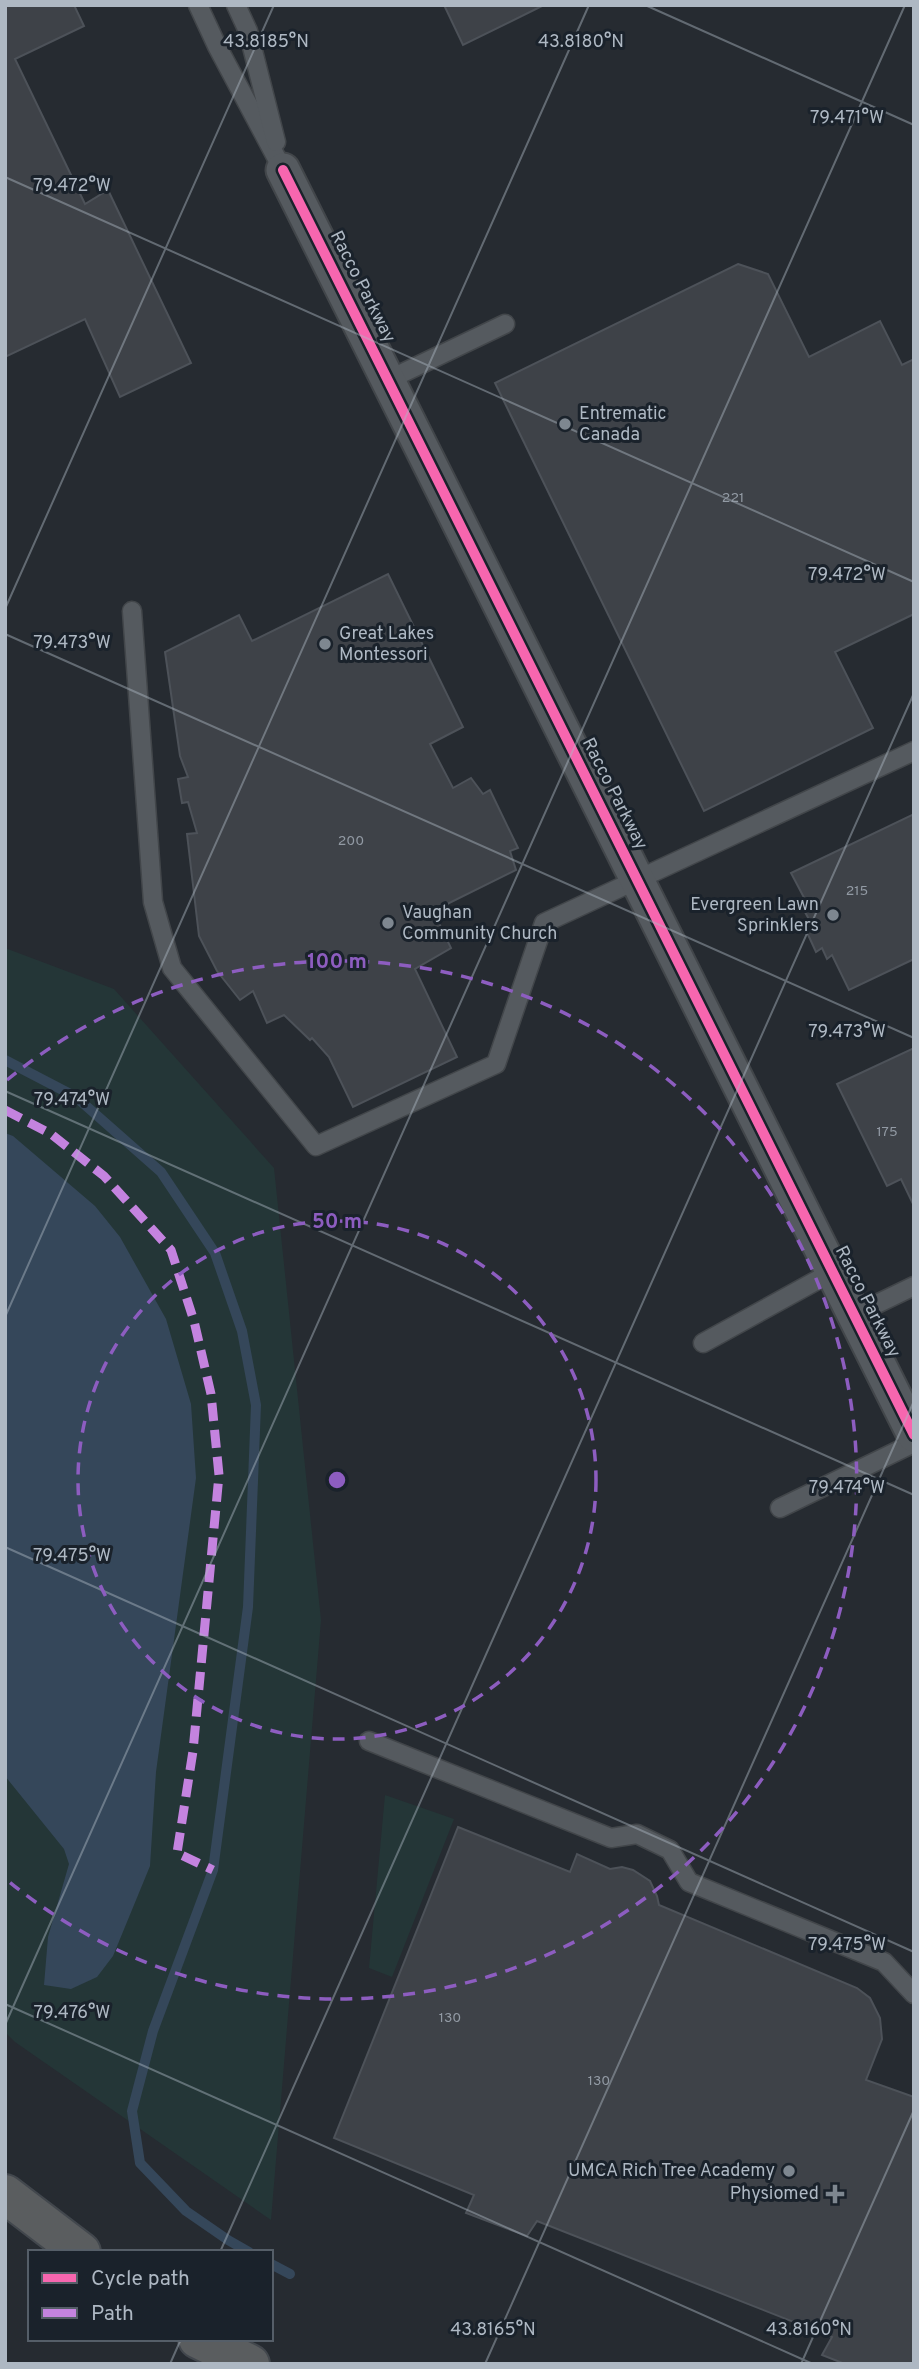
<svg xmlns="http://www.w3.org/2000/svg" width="919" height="2369" font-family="Overpass,sans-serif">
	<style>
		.green { fill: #243637 }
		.water { fill: #35475a }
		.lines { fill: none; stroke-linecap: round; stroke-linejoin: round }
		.stream { stroke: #35475a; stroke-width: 10 }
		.building { fill: #3e4248; stroke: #4d5259; stroke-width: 2 }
		.service-casing { stroke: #42464a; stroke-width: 21 }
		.minor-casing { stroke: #42464a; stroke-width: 37 }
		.motorway-casing { stroke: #42474d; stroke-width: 42 }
		.service { stroke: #555a5f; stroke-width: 18 }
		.minor { stroke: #555a5f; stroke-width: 33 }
		.motorway { stroke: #5a5d5f; stroke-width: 38 }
		.quiet { stroke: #c483df; stroke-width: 9; stroke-dasharray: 18 9; stroke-linecap: butt }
		.cycleway-casing { stroke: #1a222b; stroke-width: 15 }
		.cycleway { stroke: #f766af; stroke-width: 10 }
		.ticks { fill: none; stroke: #aeb8c3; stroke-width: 2; stroke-opacity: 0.45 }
		.ring { fill: none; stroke: #8d5dc0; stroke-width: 3.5; stroke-dasharray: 12 9 }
		.poi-dot { fill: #7e8790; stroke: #1a222b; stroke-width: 2.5 }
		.labels { text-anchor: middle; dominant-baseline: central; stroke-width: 6; stroke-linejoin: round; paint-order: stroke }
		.number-label { font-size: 14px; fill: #929aa4 }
		.street-label { font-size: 18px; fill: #aeb8c3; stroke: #1a222b }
		.poi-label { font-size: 18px; fill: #aeb8c3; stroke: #1a222b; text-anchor: start }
		.ticks-label { font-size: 18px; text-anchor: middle; fill: #aeb8c3; stroke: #1a222b; stroke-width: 6; stroke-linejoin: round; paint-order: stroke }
		.centre { fill: #8d5dc0; stroke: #1a222b; stroke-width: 3.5 }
		.ring-label { font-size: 21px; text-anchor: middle; font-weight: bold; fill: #8d5dc0; stroke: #1a222b; stroke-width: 6; stroke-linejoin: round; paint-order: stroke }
	</style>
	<rect width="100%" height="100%" fill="#262b31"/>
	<!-- green -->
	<g class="green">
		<path d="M5,948L114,989L274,1168L321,1620L271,2220L15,2042L5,2032Z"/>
		<path d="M385,1795L454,1819L392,1977L369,1968Z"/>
	</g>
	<!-- water -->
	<path class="water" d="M5,1133L13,1136L95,1206L120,1237L166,1319L191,1404L196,1478L156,1772L150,1866L113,1956L97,1977L71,1989L44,1985L48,1937L69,1864L64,1849L5,1776Z"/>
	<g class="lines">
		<!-- stream -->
		<g class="stream">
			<path d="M5,1060L76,1097L161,1172L215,1253L242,1331L256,1405L248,1607L213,1870L153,2031L132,2111L140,2163L186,2211L228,2240L249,2252"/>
			<path d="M271,2264L290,2274"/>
		</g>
	</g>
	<!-- building -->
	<g class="building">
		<path d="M5,5H74L84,26L15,59L85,204L108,190L191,363L120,397L85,319L5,357Z"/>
		<path d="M444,5H544L463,45Z"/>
		<path d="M738,264L768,274L809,357L880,321L902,365L914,359V614L835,652L873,728L704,811L495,383Z"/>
		<path d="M388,574L463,727L430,744L453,788L471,778L483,794L490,790L518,848L510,851L516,870L433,911L451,948L415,969L457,1057L353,1107L329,1057L312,1038L310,1040L284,1015L267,1023L253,991L240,1000L217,971L199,936L187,834L197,833L188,802L182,803L178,779L188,777L180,756L165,652L239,615L252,641Z"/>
		<path d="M914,814V959L849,990L832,955L827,959L822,948L816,952L804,926L811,923L805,912L810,909L791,873Z"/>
		<path d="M914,1048V1206L901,1179L887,1186L837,1084Z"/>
		<path d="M458,1827L570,1872L577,1854L610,1869L622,1867L633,1870L650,1881L657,1896L659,1905L857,1988L870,1998L880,2018L882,2039L866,2080L914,2097V2364H845L822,2355L832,2337L537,2221L527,2236L466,2213L474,2195L334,2138Z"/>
	</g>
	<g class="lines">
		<!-- service casing -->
		<g class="service-casing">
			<g id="service">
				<path d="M198,5L217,46L283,170"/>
				<path d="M236,5L248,31L276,142"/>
				<path d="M388,380L505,324"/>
				<path d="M132,611L153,902L172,968L316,1146L496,1064L544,923L914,751"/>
				<path d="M854,1315L914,1286"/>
				<path d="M703,1343L832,1272"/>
				<path d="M780,1508L914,1443"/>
				<path d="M369,1741L611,1838L637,1834L670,1850L689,1882L884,1962L914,1994"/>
			</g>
		</g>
		<!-- minor casing -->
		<g class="minor-casing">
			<path id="minor" d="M283,170L914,1435"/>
		</g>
		<!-- motorway casing -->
		<g class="motorway-casing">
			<g id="motorway">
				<path d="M5,2194L81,2252"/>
				<path d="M198,2339L250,2364"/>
			</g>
		</g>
		<!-- service -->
		<use href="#service" class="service"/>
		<!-- minor -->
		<use href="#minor" class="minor"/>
		<!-- motorway -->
		<use href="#motorway" class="motorway"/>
		<!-- quiet -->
		<path class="quiet" d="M5,1110L51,1134L104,1176L171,1250L194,1321L211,1394L219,1475L193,1751L177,1853L213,1870"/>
		<!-- cycleway casing -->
		<g class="cycleway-casing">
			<path id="cycleway" d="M283,170L914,1435"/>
		</g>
		<!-- cycleway -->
		<use href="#cycleway" class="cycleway"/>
	</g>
	<!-- ticks -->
	<path class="ticks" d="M645,5L914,125M5,177L914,582M5,609L274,5M5,634L914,1038M5,1091L914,1495M5,1317L589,5M5,1547L914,1952M5,2004L813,2364M5,2025L905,5M220,2252L914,693M170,2364L181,2339M485,2364L914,1401M801,2364L914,2110"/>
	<!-- distance rings -->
	<g class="ring">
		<circle cx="337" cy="1480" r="259"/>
		<path d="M7 1080A519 519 0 1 1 7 1880"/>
	</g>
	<!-- markers -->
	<g class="poi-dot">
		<circle cx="565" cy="424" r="7"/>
		<circle cx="325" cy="644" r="7"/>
		<circle cx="833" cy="915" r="7"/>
		<circle cx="388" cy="923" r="7"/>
		<circle cx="789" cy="2171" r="7"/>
		<path d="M831.5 2183.5h7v7h7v7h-7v7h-7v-7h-7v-7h7z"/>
	</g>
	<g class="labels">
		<!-- number labels -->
		<g class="number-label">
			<text x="733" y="498">221</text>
			<text x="351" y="841">200</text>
			<text x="857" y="891">215</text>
			<text x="887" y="1132">175</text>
			<text x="450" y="2018">130</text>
			<text x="599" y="2081">130</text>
		</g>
		<!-- street labels -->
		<g class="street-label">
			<text transform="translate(362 287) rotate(63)">Racco Parkway</text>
			<text transform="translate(614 794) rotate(63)">Racco Parkway</text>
			<text transform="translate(867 1302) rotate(63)">Racco Parkway</text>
		</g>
		<!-- poi labels -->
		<g class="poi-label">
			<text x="579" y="414">Entrematic<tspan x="579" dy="21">Canada</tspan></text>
			<text x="339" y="634">Great Lakes<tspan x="339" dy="21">Montessori</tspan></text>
			<text x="819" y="905" text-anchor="end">Evergreen Lawn<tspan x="819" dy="21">Sprinklers</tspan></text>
			<text x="402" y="913">Vaughan<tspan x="402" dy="21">Community Church</tspan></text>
			<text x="775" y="2171" text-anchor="end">UMCA Rich Tree Academy</text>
			<text x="819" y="2194" text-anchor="end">Physiomed</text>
		</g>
	</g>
	<g class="ticks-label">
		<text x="266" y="47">43.8185°N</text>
		<text x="581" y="47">43.8180°N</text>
		<text x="847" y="123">79.471°W</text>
		<text x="72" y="191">79.472°W</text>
		<text x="847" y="580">79.472°W</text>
		<text x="72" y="648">79.473°W</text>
		<text x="847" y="1037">79.473°W</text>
		<text x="72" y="1105">79.474°W</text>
		<text x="847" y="1493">79.474°W</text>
		<text x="72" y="1561">79.475°W</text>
		<text x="847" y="1950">79.475°W</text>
		<text x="72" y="2018">79.476°W</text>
		<text x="493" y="2335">43.8165°N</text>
		<text x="809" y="2335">43.8160°N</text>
	</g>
	<circle cx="337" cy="1480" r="10" class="centre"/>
	<g class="ring-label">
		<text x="337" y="968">100 m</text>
		<text x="337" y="1228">50 m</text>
	</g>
	<!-- border -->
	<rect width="919" height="2369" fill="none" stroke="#aeb8c3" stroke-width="14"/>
	<!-- legend -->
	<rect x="28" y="2250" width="245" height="91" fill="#1a222b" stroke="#555e68" stroke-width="2"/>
	<rect x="42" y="2273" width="35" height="10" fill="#f766af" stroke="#555e68" stroke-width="2"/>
	<text x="91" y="2285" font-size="21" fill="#aeb8c3">Cycle path</text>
	<rect x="42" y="2308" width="35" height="10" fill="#c483df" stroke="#555e68" stroke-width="2"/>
	<text x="91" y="2320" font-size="21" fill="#aeb8c3">Path</text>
</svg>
